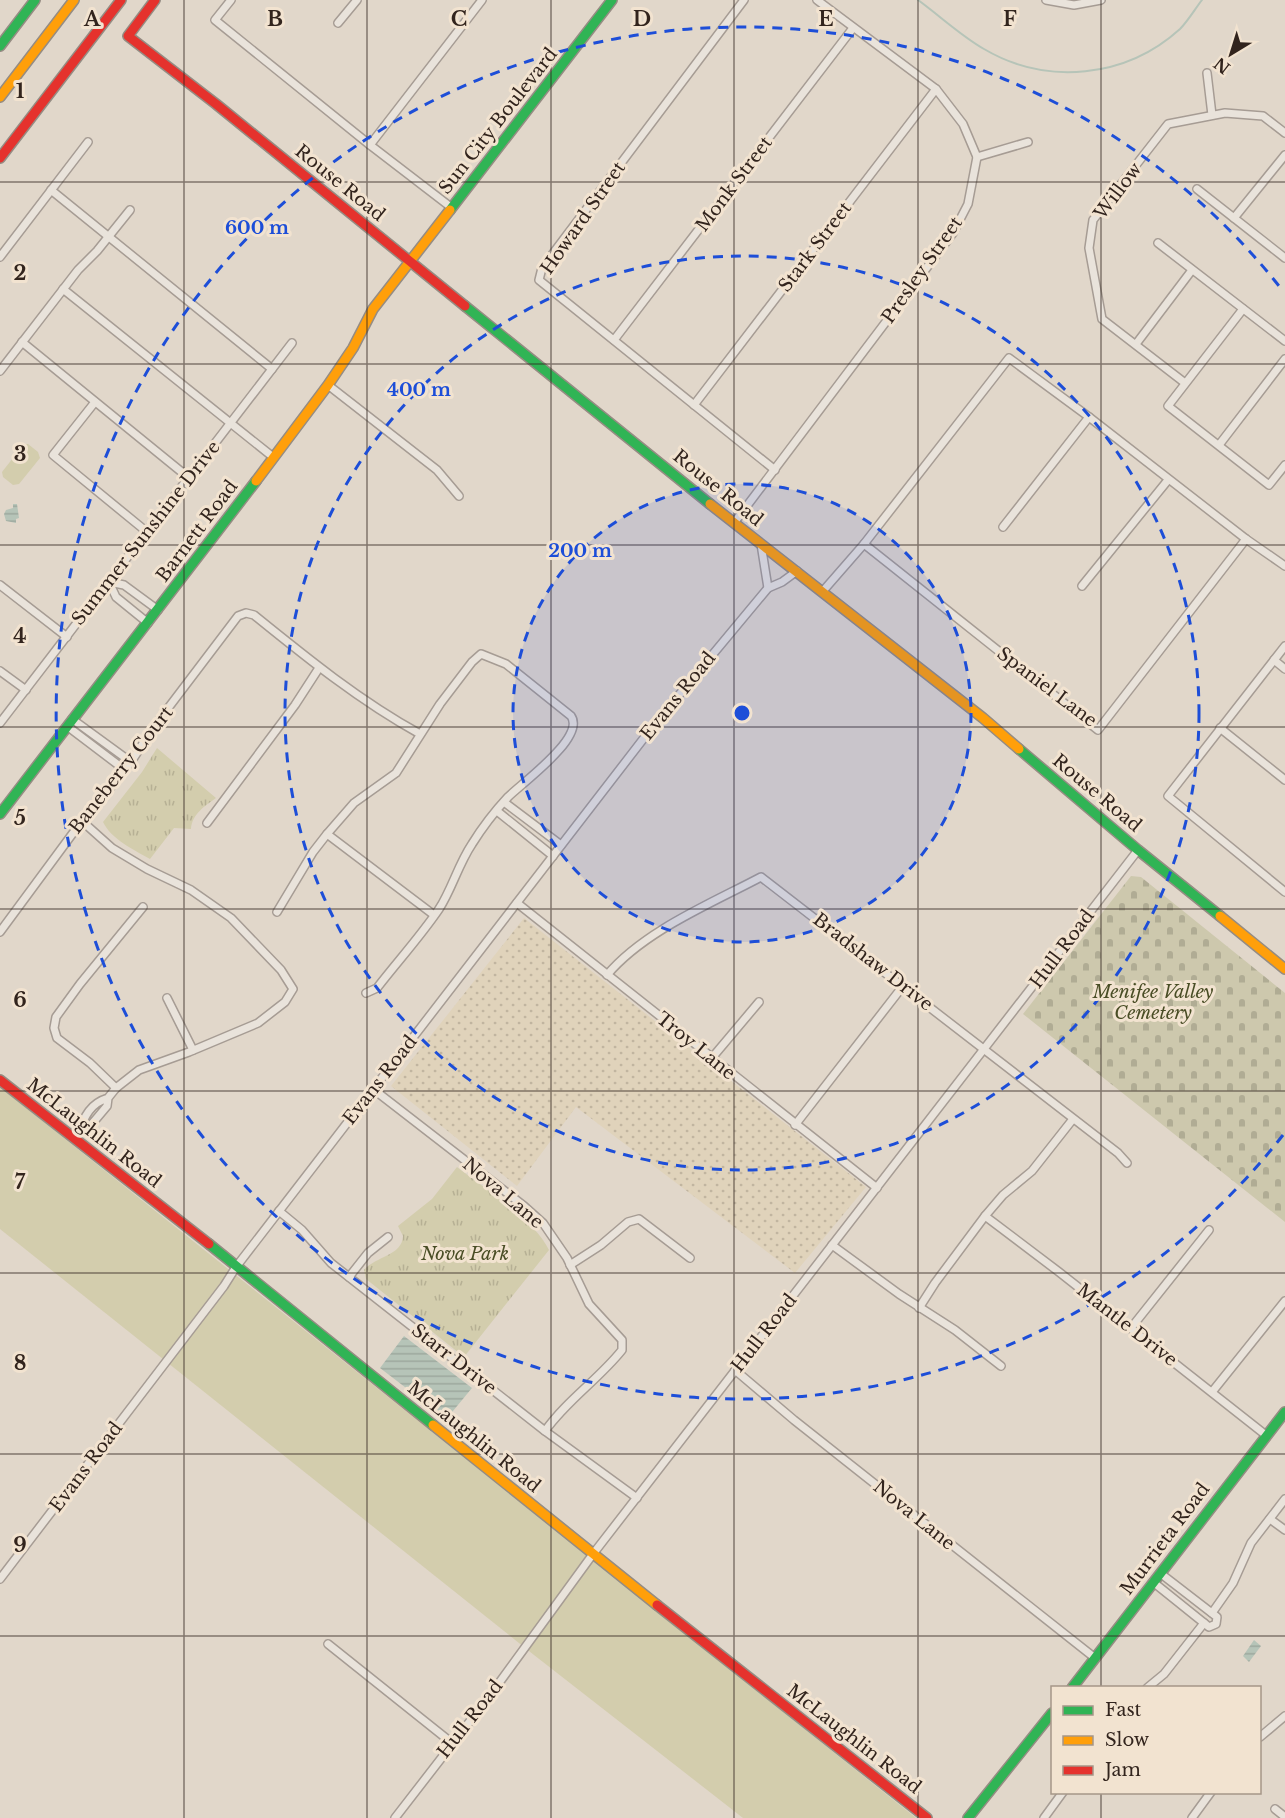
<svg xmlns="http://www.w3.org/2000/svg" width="1285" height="1818" font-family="'Libre Baskerville',serif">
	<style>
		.farmland { fill: url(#farmland-dots) }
		.grass { fill: #d3cdad }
		.cemetery { fill: url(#cemetery-stones) }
		.park { fill: url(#park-tufts) }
		.water { fill: url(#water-rules) }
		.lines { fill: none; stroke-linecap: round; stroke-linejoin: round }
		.stream { stroke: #b6c4b8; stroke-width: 2 }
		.street-casing { stroke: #a69c94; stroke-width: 10 }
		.fast-casing { stroke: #958c83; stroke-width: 12 }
		.slow-casing { stroke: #958c83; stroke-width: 12 }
		.jam-casing { stroke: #958c83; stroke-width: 12 }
		.street { stroke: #e9e3db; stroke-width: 7 }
		.fast { stroke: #30b455; stroke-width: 9 }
		.slow { stroke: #ff9f0a; stroke-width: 9 }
		.jam { stroke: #e5322d; stroke-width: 9 }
		.grid { fill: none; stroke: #32241d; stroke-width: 1.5; stroke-opacity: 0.55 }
		.ring { fill: none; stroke: #1d4ed8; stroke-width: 3; stroke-dasharray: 10 8 }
		.labels { text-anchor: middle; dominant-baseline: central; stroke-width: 6; stroke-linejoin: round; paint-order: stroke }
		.street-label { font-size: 18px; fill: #32241d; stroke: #f2e3d0 }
		.park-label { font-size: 18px; font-style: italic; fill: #494d25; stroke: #f2e3d0 }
		.grid-label { font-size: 20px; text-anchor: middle; font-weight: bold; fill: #32241d; stroke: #f2e3d0; stroke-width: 6; stroke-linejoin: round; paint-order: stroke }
		.centre { fill: #1d4ed8; stroke: #f2e3d0; stroke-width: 3 }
		.ring-label { font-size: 18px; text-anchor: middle; font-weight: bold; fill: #1d4ed8; stroke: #f2e3d0; stroke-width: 6; stroke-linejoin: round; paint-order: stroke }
	</style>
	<defs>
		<pattern id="farmland-dots" width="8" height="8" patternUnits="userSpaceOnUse" patternTransform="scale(1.5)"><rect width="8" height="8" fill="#e0d3bb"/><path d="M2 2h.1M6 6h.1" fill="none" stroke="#c1b5a0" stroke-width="1.8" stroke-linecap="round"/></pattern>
		<pattern id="cemetery-stones" width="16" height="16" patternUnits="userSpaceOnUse" patternTransform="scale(1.5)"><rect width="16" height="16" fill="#cdc8ad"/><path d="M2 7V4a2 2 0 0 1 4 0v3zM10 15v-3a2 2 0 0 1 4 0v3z" fill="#b0ac94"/></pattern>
		<pattern id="park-tufts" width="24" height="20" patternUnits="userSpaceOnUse" patternTransform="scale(1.5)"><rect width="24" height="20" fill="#d3cdad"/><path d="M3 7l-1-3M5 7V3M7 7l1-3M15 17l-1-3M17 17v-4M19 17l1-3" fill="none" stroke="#b6b094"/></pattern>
		<pattern id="water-rules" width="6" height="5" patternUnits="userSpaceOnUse" patternTransform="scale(1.5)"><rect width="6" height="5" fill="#b6c4b8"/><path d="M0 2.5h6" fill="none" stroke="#9da89e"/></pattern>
	</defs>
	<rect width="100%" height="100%" fill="#e1d7ca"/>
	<!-- farmland -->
	<path class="farmland" d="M524,918L866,1187L795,1273L576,1107L517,1186L391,1086Z"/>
	<!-- grass -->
	<g class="grass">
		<path d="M24,444H28L38,452L40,458L19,484L13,485L3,477L2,472Z"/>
		<path d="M0,1087L916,1818H743L534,1655L0,1229Z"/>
	</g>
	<!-- cemetery -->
	<path class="cemetery" d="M1131,876L1141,877L1285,993V1222L1023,1014Z"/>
	<!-- park -->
	<g class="park">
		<path d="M157,748L216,798C205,806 192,814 191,829L174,828L150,859C134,850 111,839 103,822L142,772Z"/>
		<path d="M457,1167C484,1188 535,1220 549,1250L464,1357L366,1279L364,1270C376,1256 402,1256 403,1236L398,1226L432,1199Z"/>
	</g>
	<!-- water -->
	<g class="water">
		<path d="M13,504H17L19,518L16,519V523L6,521L4,514L6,510L13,508Z"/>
		<path d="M404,1336L472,1388L448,1417H444L380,1368Z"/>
		<path d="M1254,1640L1261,1646L1249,1662L1243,1656Z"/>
	</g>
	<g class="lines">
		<!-- stream -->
		<path class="stream" d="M918,0C940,16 961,36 984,49C1047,86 1126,78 1180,29C1188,21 1195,9 1202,0"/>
		<!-- street casing -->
		<g class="street-casing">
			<g id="street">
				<path d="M231,0L215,20L370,145L452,208"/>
				<path d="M744,0L542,268L539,280L775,470"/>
				<path d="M1046,0L1074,5L1101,0"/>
				<path d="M338,23L357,0"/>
				<path d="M1207,73L1212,115"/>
				<path d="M370,145L482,0"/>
				<path d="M977,157L1028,142"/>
				<path d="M1197,189L1285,258"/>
				<path d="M51,190L272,369"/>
				<path d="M1234,218L1285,155"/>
				<path d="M1158,243L1285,341"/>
				<path d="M0,257L88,142"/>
				<path d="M63,289L273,457"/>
				<path d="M1243,309L1168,406L1269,485L1285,465"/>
				<path d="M614,340L853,28"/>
				<path d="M22,342L189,478"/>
				<path d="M1136,344L1192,270"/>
				<path d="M0,371L78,270L97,251L130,210"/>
				<path d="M1185,383L1102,319L1089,248L1093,220L1168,124L1225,113L1263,116L1285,133"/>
				<path d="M328,385L437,470L459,496"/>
				<path d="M95,402L53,455L147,532"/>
				<path d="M694,405L936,89"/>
				<path d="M1219,445L1285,359"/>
				<path d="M734,523L953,233L968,204L977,157L963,124L936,89L817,0"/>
				<path d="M1003,527L1089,417"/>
				<path d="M761,544L768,588"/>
				<path d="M864,544L1098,730L1246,539"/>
				<path d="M109,582L124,585L158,610"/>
				<path d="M109,582L116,597L148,623"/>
				<path d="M0,585L67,637"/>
				<path d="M1082,586L1168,480"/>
				<path d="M823,591L864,544L1009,358L1089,417L1246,539L1285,566"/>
				<path d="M1285,646L1168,796L1285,892"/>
				<path d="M1274,660L1285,669"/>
				<path d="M0,671L26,690"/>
				<path d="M72,719L131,762"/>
				<path d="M0,723L292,343"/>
				<path d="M67,726L125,770"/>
				<path d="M1220,728L1285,780"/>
				<path d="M504,802L561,845"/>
				<path d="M497,811L553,856"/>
				<path d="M83,822L112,848L147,869L191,890L231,918L281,970L293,989L285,1002L258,1023L189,1052L139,1070L116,1088L108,1098L107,1106L91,1125L79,1133C84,1116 91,1103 108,1098"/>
				<path d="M207,823L295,705L319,668"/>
				<path d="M327,834L434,915"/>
				<path d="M517,903L877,1188"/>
				<path d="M277,912L313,852L327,834L354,803L396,773L440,704L472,662L481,654L506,664L571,716C586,737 522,783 508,797C495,811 482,828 472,844C458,865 452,889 439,909C420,937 397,962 377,988L366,993"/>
				<path d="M0,932L73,833L83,822L131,762L153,728L238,616L246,613L254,615C307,658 360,701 420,734"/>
				<path d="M607,975C644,931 710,904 761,877L1118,1153L1127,1163"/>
				<path d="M167,998L193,1050"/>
				<path d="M711,1059L759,1002"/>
				<path d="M116,1088L90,1063L57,1038L54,1028L56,1017L80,984L143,907"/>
				<path d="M373,1089L524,1206L543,1223L567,1258L589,1304L622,1340V1350C599,1379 567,1400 545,1431"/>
				<path d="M795,1125L903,986"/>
				<path d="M279,1211L302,1230L331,1263L545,1431L637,1498"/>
				<path d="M985,1216L1059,1272L1267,1436"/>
				<path d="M832,1245L899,1294L955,1330L1001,1366"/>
				<path d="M570,1265L601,1245L628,1222L639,1219L690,1258"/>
				<path d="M349,1277L368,1253L388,1237"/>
				<path d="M919,1308L935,1283L985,1216L1003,1195L1032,1171L1073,1119"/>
				<path d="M1131,1328L1209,1230"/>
				<path d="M735,1370L794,1420L1095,1658"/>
				<path d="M1212,1392L1285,1301"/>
				<path d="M1270,1519L1285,1530"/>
				<path d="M0,1579L224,1286L236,1267L654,725L768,588L782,582L797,571"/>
				<path d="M1153,1582L1209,1627L1216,1624L1217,1617L1160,1573"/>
				<path d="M1212,1613L1233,1583L1251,1543L1285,1499"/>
				<path d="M328,1644L452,1743"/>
				<path d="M1147,1688L1164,1674L1204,1623"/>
				<path d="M1260,1737L1285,1716"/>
				<path d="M1275,1809L1285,1817"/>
				<path d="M395,1818L491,1694L593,1554L1138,850"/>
				<path d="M1044,1818L1063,1792"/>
				<path d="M1192,1818L1211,1792"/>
			</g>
		</g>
		<!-- fast casing -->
		<g class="fast-casing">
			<g id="fast">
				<path d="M0,46L35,0"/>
				<path d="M450,210L612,0"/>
				<path d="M465,306L710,504"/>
				<path d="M1019,749L1138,850L1220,916"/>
				<path d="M0,814L256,481"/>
				<path d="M209,1244L433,1425"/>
				<path d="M1072,1688L1285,1412"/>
				<path d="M968,1818L1052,1713"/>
			</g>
		</g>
		<!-- slow casing -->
		<g class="slow-casing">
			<g id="slow">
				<path d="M0,97L74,0"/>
				<path d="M256,481L328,385L353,348L373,309L450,210"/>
				<path d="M710,504L983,718L1019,749"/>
				<path d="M1220,916L1285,969"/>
				<path d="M433,1425L657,1605"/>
			</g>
		</g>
		<!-- jam casing -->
		<g class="jam-casing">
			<g id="jam">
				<path d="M155,0L128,36L216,104L465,306"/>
				<path d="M0,158L121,0"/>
				<path d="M0,1080L209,1244"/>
				<path d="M657,1605L927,1818"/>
			</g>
		</g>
		<!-- street -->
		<use href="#street" class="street"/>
		<!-- fast -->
		<use href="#fast" class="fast"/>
		<!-- slow -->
		<use href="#slow" class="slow"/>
		<!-- jam -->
		<use href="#jam" class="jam"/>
	</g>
	<!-- grid -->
	<path class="grid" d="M184,0V1818M367,0V1818M551,0V1818M734,0V1818M918,0V1818M1101,0V1688M0,182H1285M0,364H1285M0,545H1285M0,727H1285M0,909H1285M0,1091H1285M0,1273H1285M0,1454H1285M0,1636H1285M1101,1792V1818"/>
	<!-- distance rings -->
	<circle cx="742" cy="713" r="229" fill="#1d4ed8" fill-opacity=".12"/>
	<g class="ring">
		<circle cx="742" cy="713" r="229"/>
		<circle cx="742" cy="713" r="457"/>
		<path d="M1283 1135A686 686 0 1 1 1283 291"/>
	</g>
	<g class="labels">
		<!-- street labels -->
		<g class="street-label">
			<text transform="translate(498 121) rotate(-52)">Sun City Boulevard</text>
			<text transform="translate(340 183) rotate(39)">Rouse Road</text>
			<text transform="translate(734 184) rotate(-53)">Monk Street</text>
			<text transform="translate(1118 191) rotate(-53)">Willow</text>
			<text transform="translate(583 218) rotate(-55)">Howard Street</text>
			<text transform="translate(815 247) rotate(-53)">Stark Street</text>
			<text transform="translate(922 270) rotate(-55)">Presley Street</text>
			<text transform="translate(718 488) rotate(39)">Rouse Road</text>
			<text transform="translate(197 531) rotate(-53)">Barnett Road</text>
			<text transform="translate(146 533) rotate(-52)">Summer Sunshine Drive</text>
			<text transform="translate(1047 687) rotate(37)">Spaniel Lane</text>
			<text transform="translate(678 696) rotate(-51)">Evans Road</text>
			<text transform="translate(121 770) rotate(-52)">Baneberry Court</text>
			<text transform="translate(1097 793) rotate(40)">Rouse Road</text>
			<text transform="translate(1062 949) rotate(-53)">Hull Road</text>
			<text transform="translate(873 962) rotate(38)">Bradshaw Drive</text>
			<text transform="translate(696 1046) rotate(39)">Troy Lane</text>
			<text transform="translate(380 1080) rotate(-52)">Evans Road</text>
			<text transform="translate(94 1133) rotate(38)">McLaughlin Road</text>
			<text transform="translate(503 1193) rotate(40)">Nova Lane</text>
			<text transform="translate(1127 1325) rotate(38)">Mantle Drive</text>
			<text transform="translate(764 1333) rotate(-52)">Hull Road</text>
			<text transform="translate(454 1359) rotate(38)">Starr Drive</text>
			<text transform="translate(474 1437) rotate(39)">McLaughlin Road</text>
			<text transform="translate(86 1467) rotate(-53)">Evans Road</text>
			<text transform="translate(914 1515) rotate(39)">Nova Lane</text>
			<text transform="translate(1165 1539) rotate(-53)">Murrieta Road</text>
			<text transform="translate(470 1719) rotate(-52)">Hull Road</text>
			<text transform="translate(854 1739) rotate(38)">McLaughlin Road</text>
		</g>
		<!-- park labels -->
		<g class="park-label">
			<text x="1153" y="992">Menifee Valley<tspan x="1153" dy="21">Cemetery</tspan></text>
			<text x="465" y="1254">Nova Park</text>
		</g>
	</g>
	<g class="grid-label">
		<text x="92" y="26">A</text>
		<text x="275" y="26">B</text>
		<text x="459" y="26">C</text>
		<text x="642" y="26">D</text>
		<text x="826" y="26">E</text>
		<text x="1010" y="26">F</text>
		<text x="20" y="98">1</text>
		<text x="20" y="280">2</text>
		<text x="20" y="461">3</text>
		<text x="20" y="643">4</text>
		<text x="20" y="825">5</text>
		<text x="20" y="1007">6</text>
		<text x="20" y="1189">7</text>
		<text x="20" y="1370">8</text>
		<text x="20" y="1552">9</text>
	</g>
	<circle cx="742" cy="713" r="9" class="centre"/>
	<g class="ring-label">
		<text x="257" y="234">600 m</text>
		<text x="419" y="396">400 m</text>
		<text x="580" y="557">200 m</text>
	</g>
	<!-- legend -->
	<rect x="1051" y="1686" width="210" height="108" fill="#f2e3d0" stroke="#a59788" stroke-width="1.5"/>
	<rect x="1063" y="1706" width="30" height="9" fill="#30b455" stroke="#a59788" stroke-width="1.5"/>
	<text x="1105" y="1716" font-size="18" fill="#32241d">Fast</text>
	<rect x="1063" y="1736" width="30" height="9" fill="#ff9f0a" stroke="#a59788" stroke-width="1.5"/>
	<text x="1105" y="1746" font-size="18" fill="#32241d">Slow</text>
	<rect x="1063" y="1766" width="30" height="9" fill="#e5322d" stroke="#a59788" stroke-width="1.5"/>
	<text x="1105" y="1776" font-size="18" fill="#32241d">Jam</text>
	<!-- north arrow -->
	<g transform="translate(1231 54) rotate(218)" stroke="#f2e3d0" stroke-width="4.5" paint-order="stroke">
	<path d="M0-4.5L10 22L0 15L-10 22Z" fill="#32241d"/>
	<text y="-9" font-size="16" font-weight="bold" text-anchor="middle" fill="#32241d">N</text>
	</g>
</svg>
